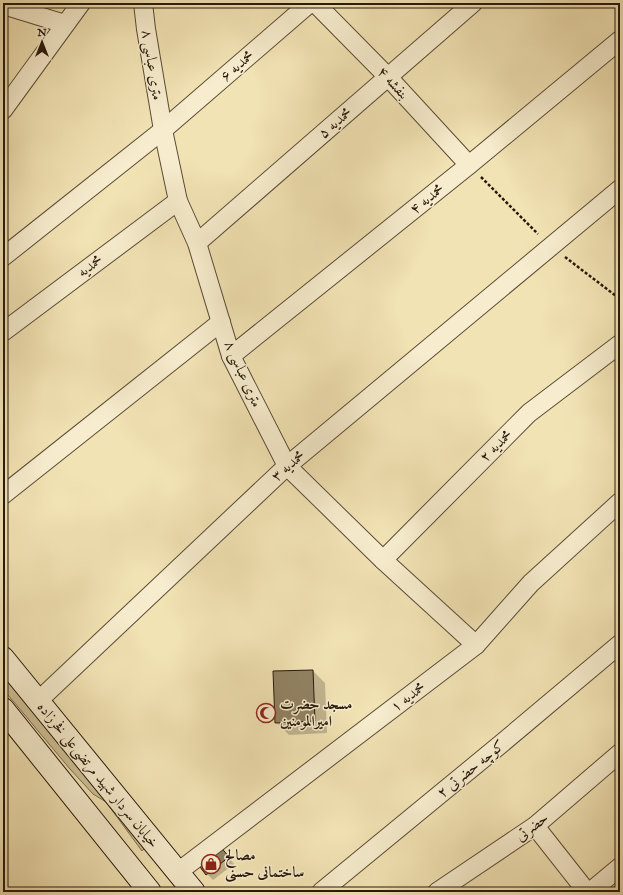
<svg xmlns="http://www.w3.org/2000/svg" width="623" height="895" font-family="'IM FELL English',Amiri,serif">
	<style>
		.green { fill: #cfc197; stroke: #7b6d52 }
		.shadow { fill: #0003 }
		.building { fill: #918263; stroke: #27190c }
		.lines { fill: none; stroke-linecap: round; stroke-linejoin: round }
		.minor-casing { stroke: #5a4c36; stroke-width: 20 }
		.secondary-casing { stroke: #27190c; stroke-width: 24 }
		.path { stroke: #27190c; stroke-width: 2.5; stroke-dasharray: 3 2; stroke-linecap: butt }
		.minor { stroke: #f7edce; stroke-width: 18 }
		.secondary { stroke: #f7edce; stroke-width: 22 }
		.labels { text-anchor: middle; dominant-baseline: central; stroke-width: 3; stroke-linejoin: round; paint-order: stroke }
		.street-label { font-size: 15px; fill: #27190c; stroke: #f7edce }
		.poi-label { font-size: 15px; font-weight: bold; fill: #27190c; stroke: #f7edce; text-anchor: start }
	</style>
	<rect width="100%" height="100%" fill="#f2e3b4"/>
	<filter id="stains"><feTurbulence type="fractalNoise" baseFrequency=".005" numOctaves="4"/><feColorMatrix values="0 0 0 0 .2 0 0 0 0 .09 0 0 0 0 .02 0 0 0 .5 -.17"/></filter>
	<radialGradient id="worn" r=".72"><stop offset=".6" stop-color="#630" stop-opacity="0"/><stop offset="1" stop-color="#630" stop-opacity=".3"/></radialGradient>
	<!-- green -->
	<path class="green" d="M3,675L145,848L142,851L106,802L93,794L70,769L3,689Z"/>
	<!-- shadow -->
	<g class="shadow">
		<path d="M313,671L325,683L327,733L289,735L276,722Z"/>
		<path d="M226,854L234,864L213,880L207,874Z"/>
	</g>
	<!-- building -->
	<g class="building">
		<path d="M313,670L315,721L275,723L273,671Z"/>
		<path d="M220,846L229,857L206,875L200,867L201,860Z"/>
	</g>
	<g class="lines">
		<!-- minor casing -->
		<g class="minor-casing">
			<g id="minor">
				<path d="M143,3L146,29L163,130L178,201L197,243L231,356L287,466L383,560L476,645"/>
				<path d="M315,3L388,77L469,165"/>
				<path d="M3,5L65,24"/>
				<path d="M3,110L81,3"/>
				<path d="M197,243L473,3"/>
				<path d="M3,257L163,130L310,3"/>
				<path d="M3,332L178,201"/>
				<path d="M231,356L469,165L620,40"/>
				<path d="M3,495L221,322"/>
				<path d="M383,560L529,413L620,344"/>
				<path d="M38,701L287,466L620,189"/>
				<path d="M535,826L587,892"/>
				<path d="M178,872L476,645L531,583L620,502"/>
				<path d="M321,892L501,744L620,644"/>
				<path d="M437,892L535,826L620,753"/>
				<path d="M590,892L620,867"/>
			</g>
		</g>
		<!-- secondary casing -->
		<g class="secondary-casing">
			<g id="secondary">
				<path d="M3,658L194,892"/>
				<path d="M3,709L150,892"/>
			</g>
		</g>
		<!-- path -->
		<g class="path">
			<path d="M481,177L538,234"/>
			<path d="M565,257L620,299"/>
		</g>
		<!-- minor -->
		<use href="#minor" class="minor"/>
		<!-- secondary -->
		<use href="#secondary" class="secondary"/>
	</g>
	<!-- icons -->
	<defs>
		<g id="mosque-ring" transform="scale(1)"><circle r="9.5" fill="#f7edce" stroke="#8f2418" stroke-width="1.5"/><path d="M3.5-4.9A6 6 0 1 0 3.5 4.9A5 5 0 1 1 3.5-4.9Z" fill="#8f2418"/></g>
		<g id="shop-ring" transform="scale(1)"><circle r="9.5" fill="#f7edce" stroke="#8f2418" stroke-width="1.5"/><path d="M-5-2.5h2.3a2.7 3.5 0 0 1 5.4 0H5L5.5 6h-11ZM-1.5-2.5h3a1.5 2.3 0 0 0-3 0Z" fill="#8f2418"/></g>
	</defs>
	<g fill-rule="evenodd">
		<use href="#mosque-ring" x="266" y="713"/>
		<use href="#shop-ring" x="211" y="864"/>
	</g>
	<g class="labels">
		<!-- street labels -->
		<g class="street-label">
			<text transform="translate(152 65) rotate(81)">۸ متری عباسی</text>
			<text transform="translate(237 66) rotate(-41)">محمدیه ۶</text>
			<text transform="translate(393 83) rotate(47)">بنفشه ۴</text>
			<text transform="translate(335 123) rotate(-41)">محمدیه ۵</text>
			<text transform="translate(427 199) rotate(-39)">محمدیه ۴</text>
			<text transform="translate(90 266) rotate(-37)">محمدیه</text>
			<text transform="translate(243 374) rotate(66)">۸ متری عباسی</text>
			<text transform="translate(496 446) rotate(-45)">محمدیه ۲</text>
			<text transform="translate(288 466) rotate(-41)">محمدیه ۳</text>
			<text transform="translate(408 697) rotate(-37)">محمدیه ۱</text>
			<text transform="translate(471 769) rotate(-39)">کوچه حضرتی ۲</text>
			<text transform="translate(98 775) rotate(51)">خیابان سردار شهید مرتضی‌علی فخرزاده</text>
			<text transform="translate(532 827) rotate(-37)">حضرتی</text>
		</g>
		<!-- poi labels -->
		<g class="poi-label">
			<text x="280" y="704">مسجد حضرت<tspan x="280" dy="17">امیرالمومنین</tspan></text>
			<text x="225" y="855">مصالح<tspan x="225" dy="17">ساختمانی حسنی</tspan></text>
		</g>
	</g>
	<!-- margin -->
	<rect width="623" height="895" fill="none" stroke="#f2e3b4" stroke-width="16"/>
	<rect x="4" y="4" width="615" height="887" fill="none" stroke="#27190c" stroke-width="2"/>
	<rect x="8" y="8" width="607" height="879" fill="none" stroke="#27190c"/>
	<!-- north arrow -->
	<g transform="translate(42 42)" stroke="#f7edce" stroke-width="3" paint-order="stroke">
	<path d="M0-3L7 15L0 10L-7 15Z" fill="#27190c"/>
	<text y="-6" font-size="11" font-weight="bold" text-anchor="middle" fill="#27190c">N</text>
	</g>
	<rect width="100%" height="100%" filter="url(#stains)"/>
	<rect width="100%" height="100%" fill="url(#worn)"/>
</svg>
